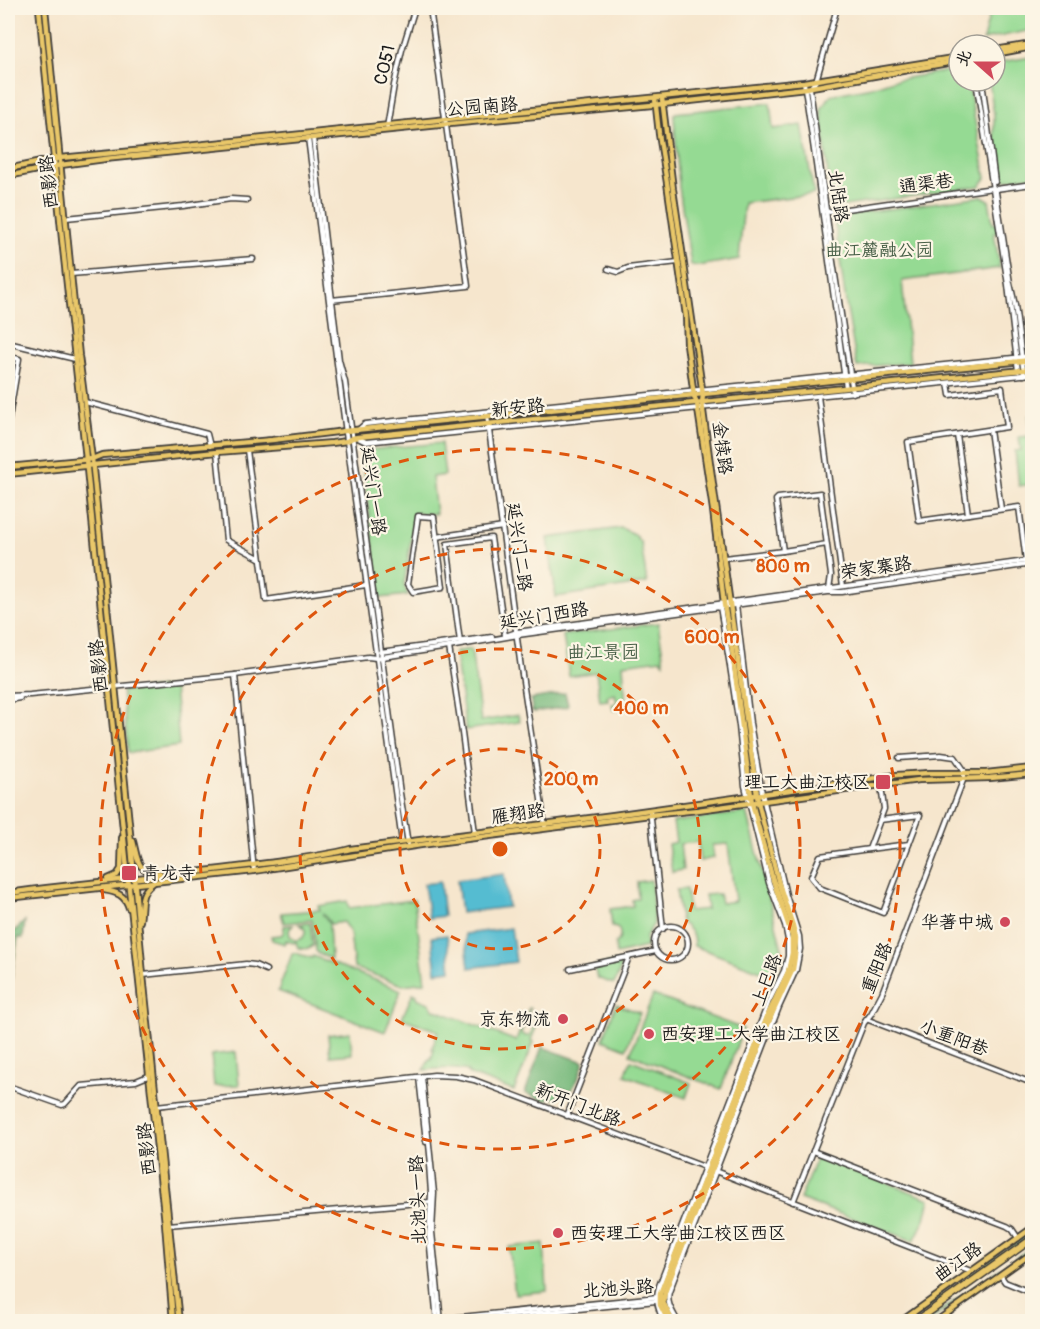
<svg xmlns="http://www.w3.org/2000/svg" width="1040" height="1329" font-family="Pangolin,'LXGW WenKai TC',sans-serif">
	<style>
		.green { fill: #95da93; stroke: #587b58; stroke-width: 1.5 }
		.forest { fill: #78ba7d; stroke: #4a6b4c; stroke-width: 1.5 }
		.water { fill: #54bcd1; stroke: #386c76; stroke-width: 1.5 }
		.lines { fill: none; stroke-linecap: round; stroke-linejoin: round }
		.minor-casing { stroke: #3d3a37; stroke-width: 7 }
		.major-casing { stroke: #3d3a37; stroke-width: 8 }
		.highway-casing { stroke: #3d3a37; stroke-width: 9 }
		.minor { stroke: #fff; stroke-width: 4 }
		.major { stroke: #e9c769; stroke-width: 4.5 }
		.highway { stroke: #e9c769; stroke-width: 6 }
		.ring { fill: none; stroke: #de560d; stroke-width: 3; stroke-dasharray: 10 8 }
		.poi-dot { fill: #d1495b; stroke: #fcf5e5; stroke-width: 2 }
		.labels { text-anchor: middle; dominant-baseline: central; stroke-width: 4.5; stroke-linejoin: round; paint-order: stroke }
		.street-label { font-size: 18px; fill: #1c1c1c; stroke: #fcf5e5 }
		.park-label { font-size: 18px; fill: #465e46; stroke: #fcf5e5 }
		.poi-label { font-size: 18px; fill: #1c1c1c; stroke: #fcf5e5; text-anchor: end }
		.centre { fill: #de560d; stroke: #fcf5e5; stroke-width: 3 }
		.ring-label { font-size: 18px; text-anchor: middle; font-weight: bold; fill: #de560d; stroke: #fcf5e5; stroke-width: 4.5; stroke-linejoin: round; paint-order: stroke }
	</style>
	<rect width="100%" height="100%" fill="#fcf5e5"/>
	<filter id="ink" filterUnits="userSpaceOnUse"><feTurbulence type="fractalNoise" baseFrequency=".0167" numOctaves="2"/><feDisplacementMap in="SourceGraphic" scale="12" xChannelSelector="R" yChannelSelector="G"/><feConvolveMatrix kernelMatrix="1 2 1 2 8 2 1 2 1" color-interpolation-filters="sRGB"/></filter>
	<filter id="wash" filterUnits="userSpaceOnUse"><feTurbulence type="fractalNoise" baseFrequency=".008" numOctaves="4" result="noise"/><feDisplacementMap in="SourceGraphic" scale="24" xChannelSelector="R" yChannelSelector="G"/><feGaussianBlur stdDeviation="1.35" result="paint"/><feColorMatrix in="noise" values="0 0 0 0 0 0 0 0 0 0 0 0 0 0 0 0 0 1.4 0 .05"/><feComposite in="paint" operator="in"/></filter>
	<g filter="url(#wash)">
		<rect width="100%" height="100%" fill="#f6e6cd"/>
		<!-- green -->
		<g class="green">
			<path d="M991,8H1032V30L983,40Z"/>
			<path d="M1032,57V176L1006,180L1001,177L994,134V115L989,81H995V63Z"/>
			<path d="M959,69V81H968C973,114 980,146 986,178L980,186L838,207L831,202C827,171 825,140 821,109L831,95L872,87L890,81Z"/>
			<path d="M770,103L773,129L802,125L814,194L744,203L739,259L698,266L691,265L679,187L674,116L675,113Z"/>
			<path d="M982,196L989,200L993,224L998,223L999,232L994,233L1000,268L902,281L910,363L857,367L846,303L835,224L839,216Z"/>
			<path d="M1032,415V484L1019,486L1015,451L1021,450L1019,437L1031,436L1029,416Z"/>
			<path d="M441,443L445,475L432,477L436,514L415,513L404,585L408,595L380,598L362,456L366,450Z"/>
			<path d="M621,528L634,534L641,543L647,583L556,597L548,538Z"/>
			<path d="M658,623L664,662L661,659L623,664L626,709L613,710L612,704L617,703L615,694L607,696L608,700L600,701L596,672L569,676L563,635Z"/>
			<path d="M471,649L481,721L518,715L520,722L466,730L455,652Z"/>
			<path d="M174,686L179,746L128,753L122,691Z"/>
			<path d="M747,812L783,953L774,976L694,946C694,934 690,929 681,922L676,890L686,889L689,911L707,909L705,895L719,894L721,903L735,901L728,844L712,845L714,858L700,861L698,842L680,844L683,870L672,872L668,844L676,842L673,822Z"/>
			<path d="M651,880L654,923L646,937V947L616,954L615,943L619,940C621,935 621,931 617,928L612,927L610,909L633,906L632,900L638,898L637,882Z"/>
			<path d="M414,900L425,982L403,985L354,968L350,932L343,922L331,924L322,913L329,924L331,959L319,954L316,951L312,920L284,923L281,913L320,910L318,906L347,901L349,908Z"/>
			<path d="M310,923L313,946H311V948L302,949V948H298L296,942L293,943L286,940L285,944L272,940L271,936L281,935L284,932V926L293,925L289,930L290,936L295,940C306,940 309,929 299,924Z"/>
			<path d="M295,953L312,958L313,956L401,990L385,1032L278,991L292,954Z"/>
			<path d="M616,962L619,964L621,967L614,984L597,978L594,966Z"/>
			<path d="M413,993L417,995V998L429,1003L433,1009L516,1041L529,1008H530L528,1015L524,1023L525,1025L521,1032L522,1034L526,1036H530L539,1012L542,1013L531,1040L533,1042L532,1047L514,1091L468,1074V1071C453,1067 439,1068 424,1070L429,1059H431L434,1050L432,1049L438,1031L402,1018Z"/>
			<path d="M653,995L743,1029L721,1089L630,1054Z"/>
			<path d="M616,1004L640,1013L626,1049L603,1040Z"/>
			<path d="M350,1032L352,1054L330,1056L328,1035Z"/>
			<path d="M236,1052L239,1085L214,1086L211,1055Z"/>
			<path d="M631,1060L691,1083L686,1098L625,1075Z"/>
			<path d="M817,1156L930,1199L925,1219L914,1241L800,1199Z"/>
			<path d="M544,1243L547,1291L515,1294L509,1247Z"/>
		</g>
		<!-- forest -->
		<g class="forest">
			<path d="M565,693L568,705L566,707L534,712L532,711L531,699Z"/>
			<path d="M25,921L23,938H18L8,999V937Z"/>
			<path d="M542,1047L584,1062L578,1079L571,1091L561,1088L557,1098L554,1099L549,1097L547,1101L525,1093Z"/>
			<path d="M1032,1230V1236L911,1321L903,1322Z"/>
			<path d="M1032,1246V1250L930,1321H925Z"/>
		</g>
		<!-- water -->
		<g class="water">
			<path d="M504,874L508,907L461,913L457,880Z"/>
			<path d="M440,882L444,916L429,918L424,884Z"/>
			<path d="M511,928L516,962L469,968L465,934Z"/>
			<path d="M447,935L451,970L436,972L432,937Z"/>
		</g>
	</g>
	<g filter="url(#ink)">
		<g class="lines">
			<!-- minor casing -->
			<g class="minor-casing">
				<g id="minor">
					<path d="M837,8L816,81L810,88L832,255L853,393"/>
					<path d="M976,81L1008,285L1018,371"/>
					<path d="M982,81L995,182"/>
					<path d="M804,82L816,164L846,388"/>
					<path d="M387,127L394,85L402,50L415,8"/>
					<path d="M308,138L347,441L402,842"/>
					<path d="M313,138L339,360L345,382L400,793L408,844"/>
					<path d="M996,192L1010,283L1015,305L1024,375"/>
					<path d="M826,212L993,188L996,189L1032,184"/>
					<path d="M66,218L183,206L231,199L247,200"/>
					<path d="M608,269L618,272L628,268L678,262"/>
					<path d="M71,274L253,259"/>
					<path d="M331,300L468,286L430,8"/>
					<path d="M8,343L75,359"/>
					<path d="M8,356L19,359L8,424"/>
					<path d="M948,383L950,395L1002,388L1007,427L908,442L919,521L1019,507L1026,561"/>
					<path d="M818,396L843,586"/>
					<path d="M85,402L207,434L210,446"/>
					<path d="M487,415L521,668L545,826"/>
					<path d="M358,430L365,424L1032,356"/>
					<path d="M990,430L1001,509"/>
					<path d="M957,435L968,514"/>
					<path d="M358,438L366,442L1032,374"/>
					<path d="M247,450L266,600L366,585"/>
					<path d="M217,452L226,540L259,558"/>
					<path d="M418,516L434,517L443,587L413,592L408,584Z"/>
					<path d="M436,537L503,527"/>
					<path d="M827,544L783,551L776,500L778,498L820,493L831,575L829,589"/>
					<path d="M724,558L783,551"/>
					<path d="M505,636L517,632L1032,560"/>
					<path d="M460,642L447,544L491,538L505,636"/>
					<path d="M449,647L462,733L475,833"/>
					<path d="M380,652L492,637"/>
					<path d="M235,675L254,871"/>
					<path d="M8,696L30,695L235,675L368,657L376,658L449,647L518,635L828,592H842L1032,564"/>
					<path d="M8,700L20,698"/>
					<path d="M881,785L884,809L869,849L820,856L811,877L820,888L883,913L909,844"/>
					<path d="M650,810L663,929"/>
					<path d="M869,849L909,844L920,815L880,820"/>
					<circle cx="671" cy="943" r="17"/>
					<path d="M570,969L656,951"/>
					<path d="M143,975L246,964L255,965L266,970"/>
					<path d="M866,1019L1032,1083"/>
					<path d="M419,1077L426,1142"/>
					<path d="M422,1077L434,1193L432,1232L441,1322"/>
					<path d="M8,1086L62,1105L65,1104L81,1086L136,1081L148,1076"/>
					<path d="M156,1106L434,1075L456,1076L474,1080L707,1168"/>
					<path d="M567,1116L629,957"/>
					<path d="M813,1151L1007,1226L1012,1229L1018,1238"/>
					<path d="M429,1164L431,1193L429,1236L437,1322"/>
					<path d="M715,1171L971,1271"/>
					<path d="M793,1202L864,1023L871,1014L882,993L964,778V770L955,757L941,755L899,758"/>
					<path d="M168,1225L430,1202"/>
					<path d="M1001,1276L1005,1282L1032,1293"/>
					<path d="M441,1319L657,1297"/>
					<path d="M451,1322L656,1301"/>
					<path d="M664,1322C658,1309 655,1300 659,1286L769,1001L784,971L788,956V940L785,925L769,883L745,786L739,726L730,666L720,607"/>
					<path d="M678,1322C673,1312 666,1304 669,1292L779,1007L796,970L800,949L799,936L786,895L762,793L750,723L736,605"/>
				</g>
			</g>
			<!-- major casing -->
			<g class="major-casing">
				<g id="major">
					<path d="M39,8L62,239L86,459L128,879L165,1223L173,1322"/>
					<path d="M45,8L79,356L92,459L130,833L143,975L179,1322"/>
					<path d="M995,50L1032,44"/>
					<path d="M995,54L1032,47"/>
					<path d="M655,98L659,134L667,183L686,316L687,344L694,396L697,403L713,510L724,604L732,650L752,803L773,880L792,936V953L788,972L767,1017L660,1294V1305L669,1322"/>
					<path d="M662,98L673,189L703,395L702,403L709,456L758,802L779,884L793,926L796,938L795,956L793,969L772,1014L665,1292L663,1302L673,1322"/>
					<path d="M8,169L60,158L186,146L804,82L959,57"/>
					<path d="M8,176L61,165L105,159L460,123L663,104L806,88L959,61"/>
					<path d="M8,467L92,459L102,455L272,440L345,431L1032,360"/>
					<path d="M8,474L217,452L332,443L347,441L352,438L358,437L1032,369"/>
					<path d="M133,841C138,860 136,872 160,873"/>
					<path d="M108,879L117,875L121,869L122,838"/>
					<path d="M104,890C117,892 125,895 129,908"/>
					<path d="M8,893C94,881 182,875 268,863C296,859 323,856 350,849L613,815L897,775L929,773H986L1032,768"/>
					<path d="M8,898L254,871L421,845L650,815L698,810L919,780L990,778L1032,774"/>
					<path d="M140,921C143,904 138,894 153,883"/>
					<path d="M900,1322L1032,1228"/>
					<path d="M935,1322L1032,1253"/>
				</g>
			</g>
			<!-- highway casing -->
			<g class="highway-casing">
				<path id="highway" d="M915,1322L1032,1239"/>
			</g>
			<!-- minor -->
			<use href="#minor" class="minor"/>
			<!-- major -->
			<use href="#major" class="major"/>
			<!-- highway -->
			<use href="#highway" class="highway"/>
		</g>
	</g>
	<!-- distance rings -->
	<g class="ring">
		<circle cx="500" cy="849" r="100"/>
		<circle cx="500" cy="849" r="200"/>
		<circle cx="500" cy="849" r="300"/>
		<circle cx="500" cy="849" r="400"/>
	</g>
	<!-- markers -->
	<g class="poi-dot">
		<rect x="875" y="774" width="16" height="16" rx="3"/>
		<rect x="121" y="865" width="16" height="16" rx="3"/>
		<circle cx="1005" cy="922" r="6"/>
		<circle cx="563" cy="1019" r="6"/>
		<circle cx="649" cy="1034" r="6"/>
		<circle cx="558" cy="1233" r="6"/>
	</g>
	<g class="labels">
		<!-- street labels -->
		<g class="street-label">
			<text transform="translate(385 65) rotate(-77)">C051</text>
			<text transform="translate(482 107) rotate(-5)">公园南路</text>
			<text transform="translate(49 182) rotate(-96)">西影路</text>
			<text transform="translate(926 184) rotate(-8)">通渠巷</text>
			<text transform="translate(838 196) rotate(82)">北陆路</text>
			<text transform="translate(518 408) rotate(-6)">新安路</text>
			<text transform="translate(722 448) rotate(83)">金犊路</text>
			<text transform="translate(373 491) rotate(82)">延兴门一路</text>
			<text transform="translate(519 547) rotate(82)">延兴门二路</text>
			<text transform="translate(876 568) rotate(-8)">荣家寨路</text>
			<text transform="translate(544 616) rotate(-9)">延兴门西路</text>
			<text transform="translate(99 666) rotate(-96)">西影路</text>
			<text transform="translate(518 814) rotate(-8)">雁翔路</text>
			<text transform="translate(877 968) rotate(-68)">重阳路</text>
			<text transform="translate(767 980) rotate(-69)">上巳路</text>
			<text transform="translate(954 1038) rotate(21)">小重阳巷</text>
			<text transform="translate(578 1105) rotate(21)">新开门北路</text>
			<text transform="translate(147 1149) rotate(-96)">西影路</text>
			<text transform="translate(418 1200) rotate(-92)">北池头一路</text>
			<text transform="translate(958 1262) rotate(-35)">曲江路</text>
			<text transform="translate(618 1289) rotate(-4)">北池头路</text>
		</g>
		<!-- park labels -->
		<g class="park-label">
			<text x="879" y="250">曲江麓融公园</text>
			<text x="603" y="652">曲江景园</text>
		</g>
		<!-- poi labels -->
		<g class="poi-label">
			<text x="870" y="782">理工大曲江校区</text>
			<text x="142" y="873" text-anchor="start">青龙寺</text>
			<text x="993" y="922">华著中城</text>
			<text x="551" y="1019">京东物流</text>
			<text x="661" y="1034" text-anchor="start">西安理工大学曲江校区</text>
			<text x="570" y="1233" text-anchor="start">西安理工大学曲江校区西区</text>
		</g>
	</g>
	<circle cx="500" cy="849" r="9" class="centre"/>
	<g class="ring-label">
		<text x="783" y="572">800 m</text>
		<text x="712" y="643">600 m</text>
		<text x="641" y="714">400 m</text>
		<text x="571" y="785">200 m</text>
	</g>
	<!-- margin -->
	<rect width="1040" height="1329" fill="none" stroke="#fcf5e5" stroke-width="30"/>
	<!-- north arrow -->
	<g transform="translate(977 63) rotate(291)"><circle r="28" fill="#fcf5e5" stroke="#a29e95" stroke-width="1.5"/>
	<path d="M0-4.5L10 22L0 15L-10 22Z" fill="#d1495b"/>
	<text y="-9" font-size="16" font-weight="bold" text-anchor="middle" fill="#1c1c1c">北</text>
	</g>
</svg>
